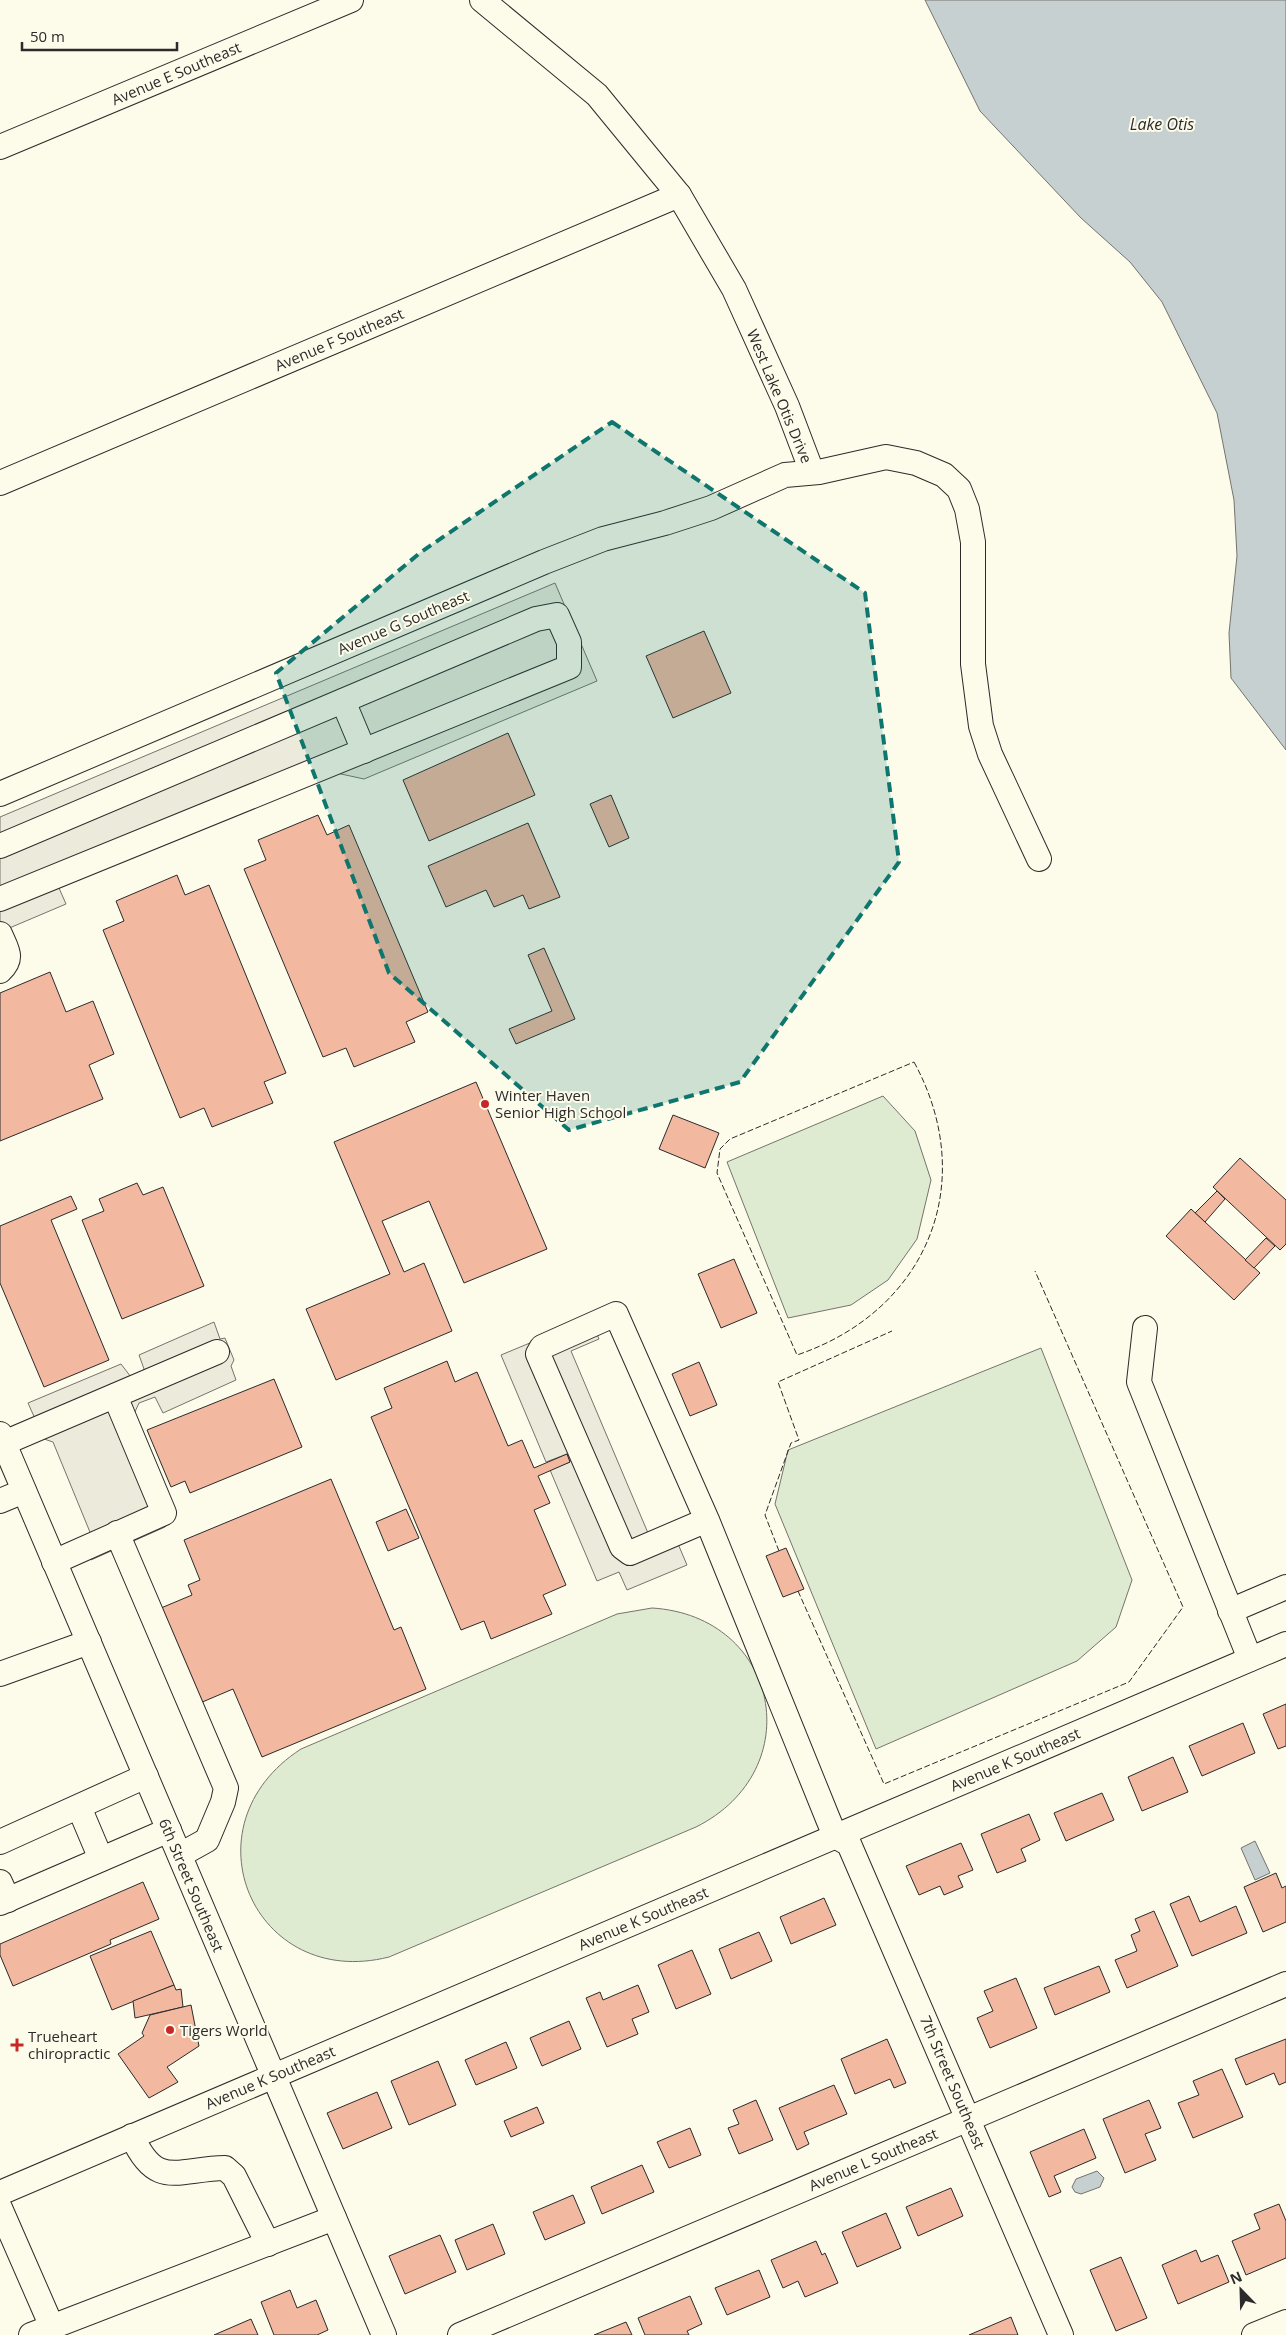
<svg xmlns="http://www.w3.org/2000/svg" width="1286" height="2335" font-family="'Open Sans',sans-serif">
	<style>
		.green { fill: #deebd1; stroke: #74746e }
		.parking { fill: #eceadb; stroke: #74746e }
		.water { fill: #c7d0d0; stroke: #74746e }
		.building { fill: #f2b8a0; stroke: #2b2b2b }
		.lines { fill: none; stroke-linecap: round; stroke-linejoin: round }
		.minor-casing { stroke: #2b2b2b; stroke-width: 26 }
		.minor { stroke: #fdfbea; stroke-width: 24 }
		.fence { stroke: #2b2b2b; stroke-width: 1; stroke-dasharray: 6 2.5; stroke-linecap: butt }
		.marked { fill: #0f766e; fill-opacity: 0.2; stroke: #0f766e; stroke-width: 4; stroke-dasharray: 10 6; stroke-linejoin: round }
		.poi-dot { fill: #c62828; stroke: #fdfbea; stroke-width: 2 }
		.labels { text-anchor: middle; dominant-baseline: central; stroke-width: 4; stroke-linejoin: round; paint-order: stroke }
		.street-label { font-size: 15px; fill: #2b2b2b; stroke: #fdfbea }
		.poi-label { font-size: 15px; fill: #2b2b2b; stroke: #fdfbea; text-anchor: start }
		.water-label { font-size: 16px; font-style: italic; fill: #2b2b2b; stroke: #fdfbea }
	</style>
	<rect width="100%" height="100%" fill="#fdfbea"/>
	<!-- green -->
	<g class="green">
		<path d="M883,1096L915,1131L931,1180L917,1239L888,1280L851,1305L788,1318L727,1162Z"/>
		<path d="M1041,1348L1132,1580L1116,1627L1077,1661L876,1749L775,1504L788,1450Z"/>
		<path d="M652,1608C780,1616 810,1770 696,1827L389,1957C254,1991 182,1826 301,1749L617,1614Z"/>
	</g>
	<!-- parking -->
	<g class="parking">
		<path d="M555,583L597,681L364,779L332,772L59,888L66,904L0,932V817Z"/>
		<path d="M590,1318L599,1339L571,1351L648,1533L670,1525L687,1565L627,1590L619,1572L597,1581L550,1470L570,1462L567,1454L546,1462L501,1355Z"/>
		<path d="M214,1322L220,1339L225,1338L234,1360L231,1366L236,1380L163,1413L155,1397L139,1403L134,1414L173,1512L165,1527L91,1560L82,1542L92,1537L53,1442L44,1439L28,1403L121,1364L131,1377L140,1375L144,1369L139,1355Z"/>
	</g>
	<!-- water -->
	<g class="water">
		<path d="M925,0H1286V750L1231,678L1229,633L1237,556L1234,500L1217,413L1162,302L1130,262L1081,218L980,111Z"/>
		<path d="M1255,1841L1270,1873L1255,1880L1241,1848Z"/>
		<path d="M1097,2171L1104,2178L1100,2187L1081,2194L1075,2192L1072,2187L1076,2179Z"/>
	</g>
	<!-- building -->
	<g class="building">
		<path d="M704,631L731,693L673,718L646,656Z"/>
		<path d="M508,733L535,795L429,841L403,780Z"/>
		<path d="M611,795L629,838L609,847L590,804Z"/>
		<path d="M318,815L327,835L349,825L428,1012L406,1022L415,1042L354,1067L346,1048L323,1057L244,869L266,860L258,840Z"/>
		<path d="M528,823L560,897L529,909L523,895L494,907L486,890L446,907L428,866Z"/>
		<path d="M177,875L185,895L209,885L286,1073L264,1082L273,1103L212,1127L204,1108L180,1118L103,930L124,921L116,901Z"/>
		<path d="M544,948L575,1019L516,1044L509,1029L552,1011L528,955Z"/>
		<path d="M50,972L66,1012L93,1001L114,1054L89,1065L103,1099L0,1141V993Z"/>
		<path d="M476,1082L547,1249L464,1283L429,1201L382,1221L404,1272L424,1263L452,1331L336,1380L306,1309L390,1274L334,1142Z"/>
		<path d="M673,1115L719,1133L705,1168L659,1149Z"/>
		<path d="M1240,1158L1286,1200V1244L1280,1250L1213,1187Z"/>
		<path d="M137,1183L143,1195L163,1187L204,1286L122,1319L82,1220L104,1211L99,1199Z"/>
		<path d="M1217,1191L1225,1199L1205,1222L1195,1213Z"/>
		<path d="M71,1196L77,1209L51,1220L109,1360L44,1387L0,1283V1226Z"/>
		<path d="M1191,1209L1260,1273L1234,1300L1166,1236Z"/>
		<path d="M1266,1238L1275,1246L1254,1268L1245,1260Z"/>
		<path d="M734,1259L757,1313L721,1328L698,1274Z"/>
		<path d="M447,1361L455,1382L477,1372L508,1446L522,1440L534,1468L567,1454L570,1462L538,1476L550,1503L534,1510L566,1585L543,1595L552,1614L491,1639L484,1621L461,1630L371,1417L392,1408L384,1388Z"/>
		<path d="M699,1362L717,1405L690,1416L672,1374Z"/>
		<path d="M274,1379L302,1447L190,1493L185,1481L171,1487L147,1430Z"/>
		<path d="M331,1479L394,1630L401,1627L426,1689L262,1757L233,1689L200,1703L161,1608L192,1595L188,1585L200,1580L184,1540Z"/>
		<path d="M406,1509L419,1538L388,1551L376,1522Z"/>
		<path d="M786,1548L804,1589L783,1597L766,1556Z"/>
		<path d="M1286,1704V1746L1278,1749L1263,1714Z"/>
		<path d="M1243,1723L1255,1753L1202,1776L1189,1746Z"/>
		<path d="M1173,1757L1188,1792L1142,1811L1128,1777Z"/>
		<path d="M1102,1793L1114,1820L1066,1841L1054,1813Z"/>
		<path d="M1029,1814L1040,1840L1021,1849L1026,1861L997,1873L981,1834Z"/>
		<path d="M961,1843L973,1870L958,1876L963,1887L944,1895L940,1886L919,1895L906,1866Z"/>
		<path d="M1276,1873L1282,1888L1286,1886V1922L1263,1932L1244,1887Z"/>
		<path d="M143,1882L159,1919L110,1940L111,1944L13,1986L0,1955V1944Z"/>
		<path d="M1189,1896L1200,1922L1236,1906L1247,1933L1192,1956L1170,1904Z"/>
		<path d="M824,1898L836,1925L791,1944L780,1917Z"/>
		<path d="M1154,1911L1178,1966L1127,1988L1115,1960L1137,1951L1131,1935L1140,1931L1135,1919Z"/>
		<path d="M151,1931L174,1985L112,2010L90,1956Z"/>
		<path d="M759,1932L772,1961L731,1979L719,1949Z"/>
		<path d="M692,1950L711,1994L676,2009L658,1965Z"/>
		<path d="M1099,1966L1110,1992L1055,2015L1044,1988Z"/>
		<path d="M1016,1978L1037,2028L990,2048L977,2018L993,2011L984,1991Z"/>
		<path d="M174,1985L176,1990L181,1989L183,2007L135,2018L133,2001Z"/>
		<path d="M638,1985L649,2012L632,2019L638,2034L607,2047L586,1998L600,1992L603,2000Z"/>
		<path d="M191,2005L199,2046L167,2067L178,2082L149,2098L118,2054L144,2036L142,2033L150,2015Z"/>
		<path d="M569,2021L581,2049L542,2066L530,2038Z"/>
		<path d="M887,2039L906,2083L894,2088L890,2079L855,2094L841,2059Z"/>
		<path d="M1286,2039V2082L1279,2085L1274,2073L1246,2085L1235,2059Z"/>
		<path d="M506,2042L517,2068L476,2085L465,2060Z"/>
		<path d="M438,2061L456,2105L409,2125L391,2081Z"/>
		<path d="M1222,2069L1243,2117L1193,2138L1178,2103L1199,2095L1193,2081Z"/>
		<path d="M834,2085L847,2114L804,2132L809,2144L797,2150L779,2108Z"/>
		<path d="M377,2092L392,2128L343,2149L327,2113Z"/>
		<path d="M756,2100L773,2140L739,2154L728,2128L739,2124L733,2110Z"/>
		<path d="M1149,2100L1161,2128L1145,2134L1156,2160L1125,2173L1103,2119Z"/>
		<path d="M537,2107L544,2123L511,2137L504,2121Z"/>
		<path d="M690,2128L701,2155L669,2168L657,2142Z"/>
		<path d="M1084,2129L1096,2158L1054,2176L1061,2192L1049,2197L1030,2152Z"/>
		<path d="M642,2165L654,2192L602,2214L591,2187Z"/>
		<path d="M951,2188L963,2216L918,2236L906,2207Z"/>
		<path d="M573,2195L585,2223L545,2240L533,2212Z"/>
		<path d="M1279,2204L1286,2221V2258L1246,2275L1232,2241L1260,2229L1254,2214Z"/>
		<path d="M886,2213L901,2248L857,2267L842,2232Z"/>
		<path d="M493,2224L505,2254L467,2270L455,2240Z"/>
		<path d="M440,2235L456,2272L405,2294L389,2256Z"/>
		<path d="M816,2241L822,2255L825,2253L838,2283L805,2297L798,2281L783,2288L771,2260Z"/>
		<path d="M1196,2250L1201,2262L1218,2255L1229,2282L1178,2304L1162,2265Z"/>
		<path d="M1121,2257L1147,2318L1116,2331L1090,2270Z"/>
		<path d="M759,2270L770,2297L727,2315L715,2288Z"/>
		<path d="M290,2290L297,2308L316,2300L328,2330L317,2335H274L261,2302Z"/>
		<path d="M690,2296L702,2324L687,2331L689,2335H645L638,2318Z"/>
		<path d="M1011,2317L1018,2335H969Z"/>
		<path d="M251,2319L258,2335H214Z"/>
		<path d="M626,2322L632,2335H594Z"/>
	</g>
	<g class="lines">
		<!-- minor casing -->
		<g class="minor-casing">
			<g id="minor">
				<path d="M482,0L597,95L679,195L734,289L787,406L812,472"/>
				<path d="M0,147L351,0"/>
				<path d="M0,483L679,195"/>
				<path d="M343,701L364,751"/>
				<path d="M0,794L544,562L603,539L665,523L711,508L785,475L819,472L886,457L916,463L944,475L959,489L967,509L973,542V664L981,726L990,754L1039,859"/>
				<path d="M0,846L536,619L557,615L569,642V667L0,899"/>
				<path d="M0,934C7,950 14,958 0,971"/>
				<path d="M1145,1328L1139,1382L1250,1659"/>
				<path d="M0,1434L384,2335"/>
				<path d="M4,1443L217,1352"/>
				<path d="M0,1501L24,1491"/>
				<path d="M707,1520L630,1553L622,1547L538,1354L542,1347L616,1314L707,1520L828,1819L835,1836L849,1844L1061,2335"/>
				<path d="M117,1533L226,1788L223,1802L207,1840L180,1855"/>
				<path d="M54,1562L164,1513L115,1396"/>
				<path d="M1230,1611L1286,1587"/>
				<path d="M0,1674L89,1642"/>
				<path d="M79,1807L101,1859"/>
				<path d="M0,1842L146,1776"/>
				<path d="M0,1882L8,1900"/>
				<path d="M0,1903L169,1830"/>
				<path d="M132,2136C156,2190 177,2169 225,2168L234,2176L268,2244"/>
				<path d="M0,2193L1286,1644"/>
				<path d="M0,2208L52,2327"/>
				<path d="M31,2335L334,2218"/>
				<path d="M460,2335L1286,1984"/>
				<path d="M1254,2335L1286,2322"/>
			</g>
		</g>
		<!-- minor -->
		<use href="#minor" class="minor"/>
		<!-- fence -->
		<g class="fence">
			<path d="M914,1062C980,1183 927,1311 797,1355L717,1173L720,1149L730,1139Z"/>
			<path d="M779,1551L765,1515L791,1443L799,1440L778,1382L892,1331"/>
			<path d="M798,1591L884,1784L1129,1682L1183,1607L1035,1271"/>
		</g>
	</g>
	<!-- marked area -->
	<path class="marked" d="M612,422L865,593L899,862L740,1082L569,1130L389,973L276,673L421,552Z"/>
	<!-- markers -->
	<g class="poi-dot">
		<circle cx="485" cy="1104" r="5"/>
		<circle cx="170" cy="2030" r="5"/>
		<path d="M14.5 2037.5h5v5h5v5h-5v5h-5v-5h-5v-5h5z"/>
	</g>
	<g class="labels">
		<!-- street labels -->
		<g class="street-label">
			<text transform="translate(176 73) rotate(-23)">Avenue E Southeast</text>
			<text transform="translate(339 339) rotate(-23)">Avenue F Southeast</text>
			<text transform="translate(780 396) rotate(67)">West Lake Otis Drive</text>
			<text transform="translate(403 622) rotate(-23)">Avenue G Southeast</text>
			<text transform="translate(1015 1759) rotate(-23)">Avenue K Southeast</text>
			<text transform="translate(192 1885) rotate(67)">6th Street Southeast</text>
			<text transform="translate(643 1918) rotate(-23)">Avenue K Southeast</text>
			<text transform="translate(270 2077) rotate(-23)">Avenue K Southeast</text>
			<text transform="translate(953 2082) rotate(67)">7th Street Southeast</text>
			<text transform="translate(873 2159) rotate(-23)">Avenue L Southeast</text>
		</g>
		<!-- poi labels -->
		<g class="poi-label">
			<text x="495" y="1095">Winter Haven<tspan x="495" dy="17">Senior High School</tspan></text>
			<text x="180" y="2030">Tigers World</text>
			<text x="28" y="2036">Trueheart<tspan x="28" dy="17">chiropractic</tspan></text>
		</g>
		<!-- water labels -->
		<g class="water-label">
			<text x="1162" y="124">Lake Otis</text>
		</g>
	</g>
	<!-- north arrow -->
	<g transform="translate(1241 2290) rotate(337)" stroke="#fdfbea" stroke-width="4" paint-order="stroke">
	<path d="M0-4L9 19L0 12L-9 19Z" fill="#2b2b2b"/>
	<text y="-8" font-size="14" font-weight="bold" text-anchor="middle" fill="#2b2b2b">N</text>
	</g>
	<!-- scale -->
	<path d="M22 42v8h155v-8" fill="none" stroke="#2b2b2b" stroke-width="2.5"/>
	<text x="30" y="42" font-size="15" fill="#2b2b2b" stroke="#fdfbea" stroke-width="4" paint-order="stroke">50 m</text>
</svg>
